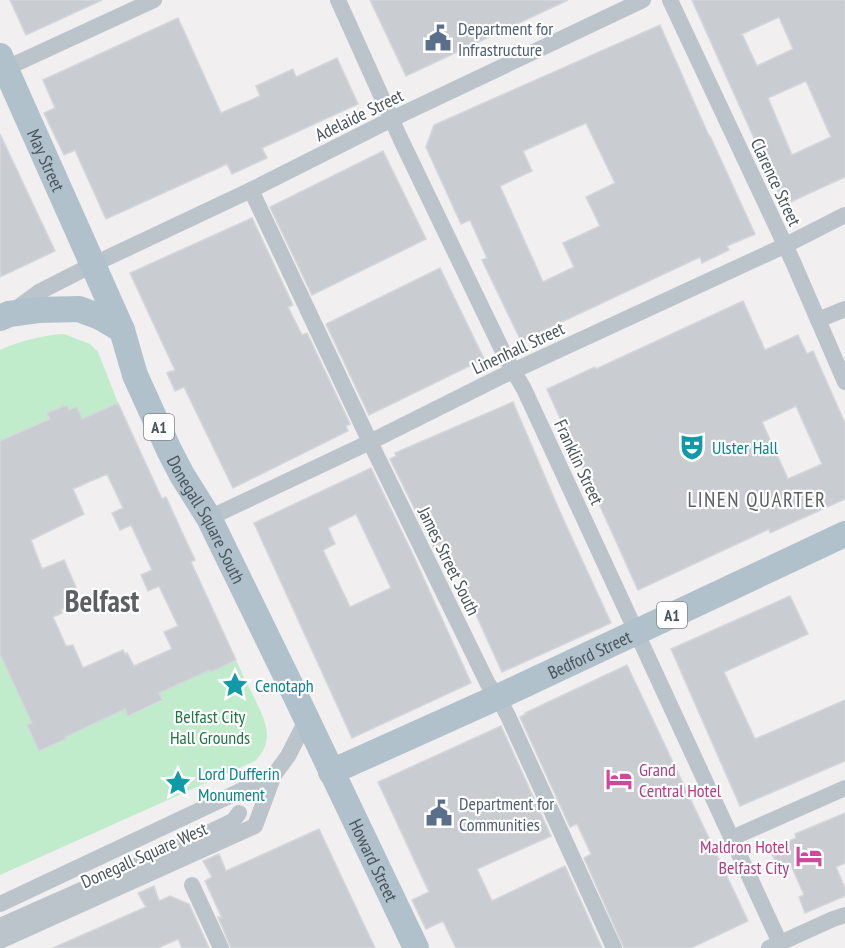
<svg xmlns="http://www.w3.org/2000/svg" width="845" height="948" font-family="'PT Sans Narrow',sans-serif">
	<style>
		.green { fill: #c0eccc }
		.building { fill: #c9ccd1; stroke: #d3d6da; stroke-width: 1.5; fill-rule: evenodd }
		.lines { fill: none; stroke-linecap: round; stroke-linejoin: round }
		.street { stroke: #bbc4cb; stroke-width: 16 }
		.primary { stroke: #b0c1cb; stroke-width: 26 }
		.labels { text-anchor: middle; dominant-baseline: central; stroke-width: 4.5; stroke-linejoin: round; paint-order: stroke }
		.shield { fill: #fff; stroke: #7f878c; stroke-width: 1.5 }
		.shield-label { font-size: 16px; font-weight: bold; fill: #48545b }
		.service-label { font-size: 18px; fill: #4e5e75; stroke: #fff; text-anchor: start }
		.street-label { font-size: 18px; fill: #48545b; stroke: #fff }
		.culture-label { font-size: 18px; fill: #0d838f; stroke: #fff; text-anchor: start }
		.park-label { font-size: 18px; fill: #1e7741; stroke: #fff }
		.hotel-label { font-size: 18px; fill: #b23c85; stroke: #fff; text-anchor: start }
		.quarter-label { font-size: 21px; letter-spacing: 1.5px; fill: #5c6063; stroke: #fff }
		.town-label { font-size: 30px; font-weight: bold; fill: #5c6063; stroke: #fff }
	</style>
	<rect width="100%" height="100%" fill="#f1efef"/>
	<!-- green -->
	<g class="green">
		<path d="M64,334L90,344L98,352L118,403L83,421L76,407L0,441V350C20,341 43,335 64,334Z"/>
		<path d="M0,654L32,723L27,725L40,751L65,740V737L125,709L129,716L162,701L159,693L210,670L211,672L236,660C241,672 247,684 253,695C264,719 277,739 255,761L0,875Z"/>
	</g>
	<!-- building -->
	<g class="building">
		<path d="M10,0H102L26,35Z"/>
		<path d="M370,0H568L406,76Z"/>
		<path d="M692,0H845V177L784,205ZM779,17L793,49L757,66L742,34ZM806,81L831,137L792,155L768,98Z"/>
		<path d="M178,18L221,113L260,96L256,86L293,69L296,77L337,58L358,104L262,148L267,158L232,174L227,164L106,219L75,150L64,155L44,113L55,108L43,80Z"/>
		<path d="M660,25L709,136H710L755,234L727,246L729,250L702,263L700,257L521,341L482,260L487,258L470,220L461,224L426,147L434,125ZM586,123L615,183L586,197L600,226L563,243L574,267L543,282L500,186L532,171L523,151Z"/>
		<path d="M0,134L55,251L0,277Z"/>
		<path d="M383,151L426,239L312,295L270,207Z"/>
		<path d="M252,218L293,305L288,307L302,335L307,333L350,424L346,426L348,431L233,488L184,387L175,391L167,373L175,370L130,273Z"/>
		<path d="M440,268L484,359L369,415L326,324Z"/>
		<path d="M743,301L765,350L798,335L807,354L813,351L845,423V499L770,533L769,529L638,590L547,389L595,367L596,369ZM796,406L822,464L788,479L762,422Z"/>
		<path d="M513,402L560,512L611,623L502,672L444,544L434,548L390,459L396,456L395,453Z"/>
		<path d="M118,403L162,499L166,497L181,530L195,560L191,562L236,660L211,672L210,670L159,693L162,700L128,716L125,709L65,737L66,739L39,751L27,725L32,723L0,654V441L50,419L47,413L67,405L69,410L77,407L82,419ZM107,474L123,508L112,513L120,530L131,525L152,570L141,575L148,591L159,586L178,626L164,632L172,649L134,666L127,653L125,654L123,650L83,668L73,645L66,646L53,617L62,613L61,610L82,601L64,560L42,569L31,540L84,514L73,489Z"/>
		<path d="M371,468L414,557L471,683L352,738L254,523ZM356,514L391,588L350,607L323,550L335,544L328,528Z"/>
		<path d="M790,596L808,634L724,672L755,739L845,700V761L740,806L671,649Z"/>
		<path d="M627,665L748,921L691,948H624L584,858L591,854L577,824L570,827L520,717L526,714L525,713Z"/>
		<path d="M501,726L551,836L477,869L492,901L565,866L602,948H456L443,921L426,929L412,900L429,892L378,782Z"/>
		<path d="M845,813V863L836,867L845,888V896L805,913L799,897L804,895L791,865L779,870L770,849L796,838L795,834Z"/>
		<path d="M319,829L375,948H231L218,917L222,918L205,881L212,877L203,861L219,854L226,871Z"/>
		<path d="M154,886L159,901L170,896L189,904L209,948H182L178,939L158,948H53L146,907L138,893Z"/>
	</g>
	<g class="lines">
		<!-- street -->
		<g class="street">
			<path d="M338,0L401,140L506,358L524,389L780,943"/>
			<path d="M670,0L793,262L845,382"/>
			<path d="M0,71L154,0"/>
			<path d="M251,190L370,442L488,684L498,697L508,716L614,948"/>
			<path d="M13,311L39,292L92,265L251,190L392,119L643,0"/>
			<path d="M818,320L845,309"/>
			<path d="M209,518L370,442L498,378L784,246L845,215"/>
			<path d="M732,838L845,788"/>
			<path d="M192,885L221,948"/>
			<path d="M0,904L274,775"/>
			<path d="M0,926L178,847L233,821L239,813"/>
			<path d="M0,941L255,826L274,775L288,756L307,719"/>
			<path d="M769,948L833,919L845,915"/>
		</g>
		<!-- primary -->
		<g class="primary">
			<path id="s1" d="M0,56L122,330L135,375L169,450L182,475L209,518L289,682L416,948"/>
			<path d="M0,318L9,314L38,310L79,309L100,317L122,330"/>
			<path id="s2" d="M331,772L498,697L845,534"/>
		</g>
	</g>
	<!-- icons -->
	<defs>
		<g id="civic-bare" transform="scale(2.07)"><path d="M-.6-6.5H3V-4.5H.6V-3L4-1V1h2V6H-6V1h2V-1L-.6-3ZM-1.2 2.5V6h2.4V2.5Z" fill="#5c6f8a" stroke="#fff" stroke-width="2.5" paint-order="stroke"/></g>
		<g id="theatre-bare" transform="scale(2.07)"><path d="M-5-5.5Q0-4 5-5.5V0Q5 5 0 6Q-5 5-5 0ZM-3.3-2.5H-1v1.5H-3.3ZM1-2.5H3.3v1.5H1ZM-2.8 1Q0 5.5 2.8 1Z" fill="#0f9aa8" stroke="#fff" stroke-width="2.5" paint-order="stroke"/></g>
		<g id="sight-bare" transform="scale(2.07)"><path d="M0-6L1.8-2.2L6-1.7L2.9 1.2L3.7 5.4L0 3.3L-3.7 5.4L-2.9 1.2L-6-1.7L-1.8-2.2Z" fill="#0f9aa8" stroke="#fff" stroke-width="2.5" paint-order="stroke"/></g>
		<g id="hotel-bare" transform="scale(2.07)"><path d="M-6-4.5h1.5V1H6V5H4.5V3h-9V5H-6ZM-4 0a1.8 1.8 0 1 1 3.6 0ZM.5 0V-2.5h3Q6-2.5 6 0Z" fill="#d1479c" stroke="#fff" stroke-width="2.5" paint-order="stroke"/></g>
	</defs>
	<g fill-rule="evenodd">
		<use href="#civic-bare" x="438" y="38"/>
		<use href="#theatre-bare" x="692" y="447"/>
		<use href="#sight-bare" x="235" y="685"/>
		<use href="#hotel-bare" x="619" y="779"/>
		<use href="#sight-bare" x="178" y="783"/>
		<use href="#civic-bare" x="439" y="813"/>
		<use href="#hotel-bare" x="809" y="856"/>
	</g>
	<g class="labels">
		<!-- shield labels -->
		<g class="shield">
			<rect x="144" y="414" width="30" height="26" rx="4.5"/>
			<rect x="657" y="602" width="30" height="26" rx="4.5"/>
		</g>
		<g class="shield-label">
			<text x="159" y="427">A1</text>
			<text x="672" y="615">A1</text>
		</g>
		<!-- service labels -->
		<g class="service-label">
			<text x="458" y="28">Department for<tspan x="458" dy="21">Infrastructure</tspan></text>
			<text x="459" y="803">Department for<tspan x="459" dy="21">Communities</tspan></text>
		</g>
		<!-- street labels -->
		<g class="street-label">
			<text transform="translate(359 115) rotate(-26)">Adelaide Street</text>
			<text stroke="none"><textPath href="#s1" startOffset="114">May Street</textPath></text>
			<text transform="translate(776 182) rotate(65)">Clarence Street</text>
			<text transform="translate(518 348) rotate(-25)">Linenhall Street</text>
			<text transform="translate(579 462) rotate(65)">Franklin Street</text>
			<text stroke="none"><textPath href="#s1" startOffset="508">Donegall Square South</textPath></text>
			<text transform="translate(449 561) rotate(64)">James Street South</text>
			<text stroke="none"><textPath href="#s2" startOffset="284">Bedford Street</textPath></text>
			<text transform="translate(144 855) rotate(-24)">Donegall Square West</text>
			<text stroke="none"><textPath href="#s1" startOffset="888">Howard Street</textPath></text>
		</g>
		<!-- culture labels -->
		<g class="culture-label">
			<text x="712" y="447">Ulster Hall</text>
			<text x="255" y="685">Cenotaph</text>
			<text x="198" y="773">Lord Dufferin<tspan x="198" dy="21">Monument</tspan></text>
		</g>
		<!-- park labels -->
		<g class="park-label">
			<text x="210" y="716">Belfast City<tspan x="210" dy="21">Hall Grounds</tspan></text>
		</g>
		<!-- hotel labels -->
		<g class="hotel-label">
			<text x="639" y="769">Grand<tspan x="639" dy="21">Central Hotel</tspan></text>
			<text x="789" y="846" text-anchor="end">Maldron Hotel<tspan x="789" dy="21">Belfast City</tspan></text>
		</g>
		<!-- quarter labels -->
		<g class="quarter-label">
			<text x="757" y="499">LINEN QUARTER</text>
		</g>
		<!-- town labels -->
		<g class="town-label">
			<text x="102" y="600">Belfast</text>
		</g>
	</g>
</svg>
